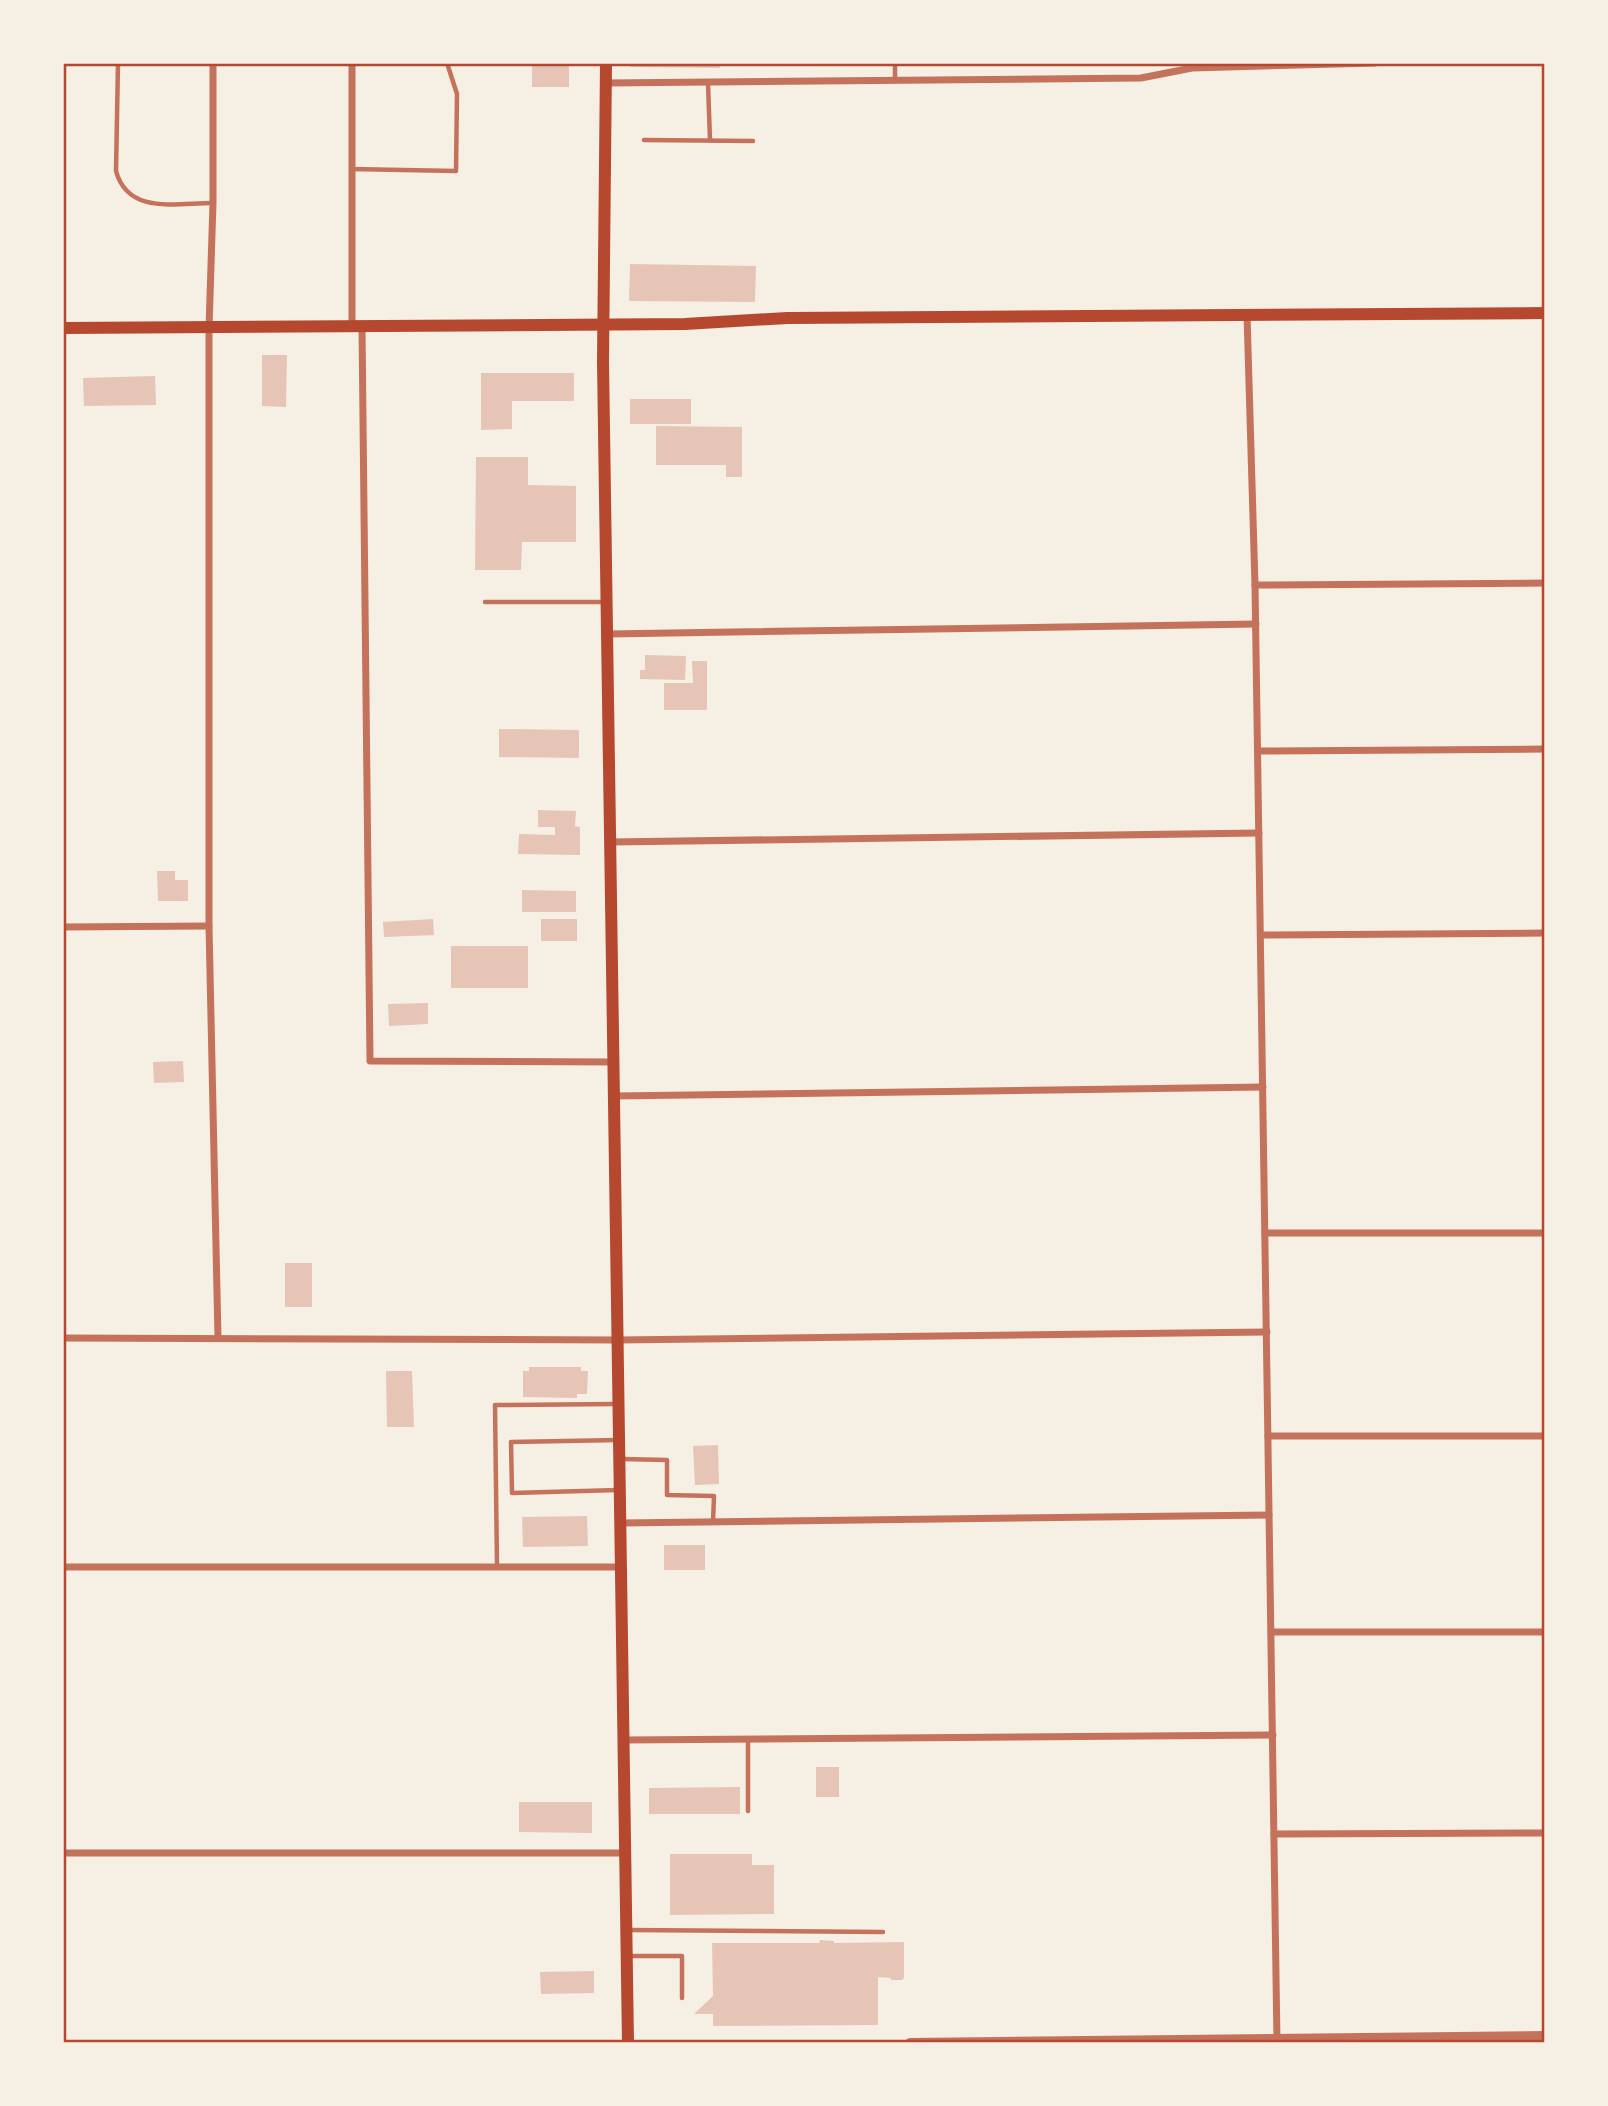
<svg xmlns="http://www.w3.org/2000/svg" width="1608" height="2106" font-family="'DM Sans',sans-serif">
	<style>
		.building { fill: #e6c5b7 }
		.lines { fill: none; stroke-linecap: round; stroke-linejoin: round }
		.service { stroke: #c5725c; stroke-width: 4.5 }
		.minor { stroke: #c5725c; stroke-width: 7 }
		.tertiary { stroke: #c5725c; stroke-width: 10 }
		.secondary { stroke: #b5482f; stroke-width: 12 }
		.neatline { fill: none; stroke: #b5482f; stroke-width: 2.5 }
	</style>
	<rect width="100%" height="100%" fill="#f6efe4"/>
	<!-- building -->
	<g class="building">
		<rect x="532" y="63" width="37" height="24"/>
		<path d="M630,63H720V68L630,67Z"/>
		<path d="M630,264L756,266L755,302L629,301Z"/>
		<path d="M262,355H287L286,407L262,406Z"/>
		<path d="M481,373H574V401H512V429L481,430Z"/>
		<path d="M155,376L156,405L84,406L83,378Z"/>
		<rect x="630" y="399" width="61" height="25"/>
		<path d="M656,426L742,427V477H726V465H656Z"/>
		<path d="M476,457H528V485L576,486V542H522L521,570H475Z"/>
		<path d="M645,655L686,656L685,680L640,679V670H645Z"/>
		<path d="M692,661H707V710H664V683H693Z"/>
		<path d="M499,729L579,730V758L499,757Z"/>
		<path d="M538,810L576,811L575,826L580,827V855L518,854L519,834L555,835V827H538Z"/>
		<path d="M157,871H175V880H188V901H158Z"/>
		<path d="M522,890L576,891V912H522Z"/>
		<path d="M433,919L434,935L384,937L383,922Z"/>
		<rect x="541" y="919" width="36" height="22"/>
		<rect x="451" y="946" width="77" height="42"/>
		<path d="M428,1003V1024L389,1026L388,1004Z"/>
		<path d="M183,1061L184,1082L154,1083L153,1062Z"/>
		<rect x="285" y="1263" width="27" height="44"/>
		<path d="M529,1367H581V1371H588L587,1394H577V1398L523,1397V1371H529Z"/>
		<path d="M386,1371H412L414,1427H387Z"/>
		<path d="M718,1445L719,1484L695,1485L693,1446Z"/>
		<path d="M587,1516L588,1546L523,1547L522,1517Z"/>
		<rect x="664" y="1545" width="41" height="25"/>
		<rect x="816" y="1767" width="23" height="30"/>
		<path d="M740,1787V1814H649V1788Z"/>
		<path d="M519,1802H592V1833L519,1832Z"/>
		<path d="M670,1854H752V1865H774V1914L670,1915Z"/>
		<path d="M820,1940L834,1941V1943L904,1942V1978L902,1980H891V1978L878,1977V2025L713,2026V2014H694L713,1996L712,1943H819Z"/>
		<path d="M594,1971V1993L541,1994L540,1972Z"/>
	</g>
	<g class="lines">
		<!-- service -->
		<g class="service">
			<path d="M118,63L116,171C128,215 176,203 212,203"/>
			<path d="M895,63V80"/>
			<path d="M708,83L710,140"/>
			<path d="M644,140L753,141"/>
			<path d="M351,169L456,171L457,94L447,63"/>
			<path d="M485,602H604"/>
			<path d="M622,1459L667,1460V1495L714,1496L713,1522"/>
			<path d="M618,1490L512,1493L511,1442L619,1440"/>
			<path d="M497,1567L495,1405L616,1404"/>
			<path d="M748,1740V1811"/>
			<path d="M628,1930L883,1932"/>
			<path d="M628,1956H682V1998"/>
		</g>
		<!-- minor -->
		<g class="minor">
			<path d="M213,63V203L209,328V926L218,1338"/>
			<path d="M352,63V327"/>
			<path d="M606,83L1141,78L1192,68L1375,63"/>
			<path d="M1247,315L1255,585L1277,2042"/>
			<path d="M362,327L370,1061L614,1062"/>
			<path d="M1255,585L1545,583"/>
			<path d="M608,634L1256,624"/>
			<path d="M1258,751L1545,749"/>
			<path d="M611,842L1259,833"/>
			<path d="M63,927L209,926"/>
			<path d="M1261,935L1545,933"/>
			<path d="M614,1096L1263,1087"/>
			<path d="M1265,1233H1545"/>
			<path d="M63,1338L618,1340L1267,1332"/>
			<path d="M1268,1436H1545"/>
			<path d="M621,1523L1269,1515"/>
			<path d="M63,1567H621"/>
			<path d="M1271,1632H1545"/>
			<path d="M624,1740L1273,1735"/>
			<path d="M1274,1834L1545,1833"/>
			<path d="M63,1853H625"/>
		</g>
		<!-- tertiary -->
		<path class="tertiary" d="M910,2043L1545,2036"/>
		<!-- secondary -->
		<g class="secondary">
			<path d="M606,63L603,362L628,2043"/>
			<path d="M63,328L685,324L787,318L1545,313"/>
		</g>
	</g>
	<!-- border -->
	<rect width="1608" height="2106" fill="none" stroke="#f6efe4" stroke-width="130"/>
	<rect x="65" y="65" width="1478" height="1976" class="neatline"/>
</svg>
